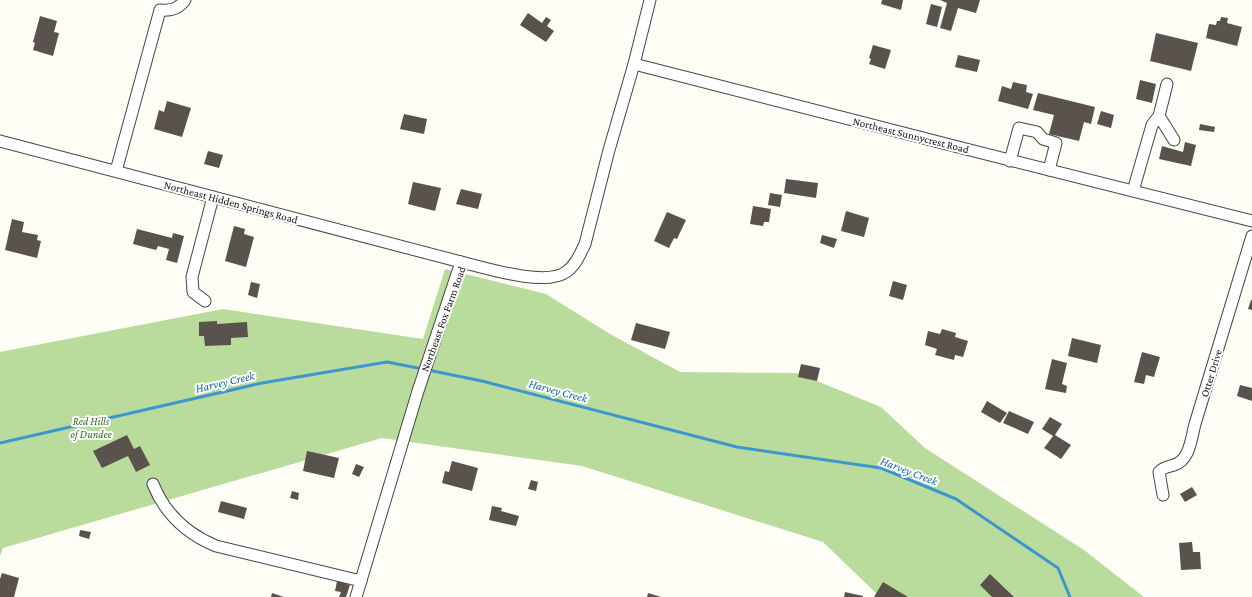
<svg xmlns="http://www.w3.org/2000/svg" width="1252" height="597" font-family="'Crimson Pro',serif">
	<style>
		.forest { fill: #b9dc9c }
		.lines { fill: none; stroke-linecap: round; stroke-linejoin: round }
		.stream { stroke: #3f96cf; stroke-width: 3 }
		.building { fill: #5a524d }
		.minor-casing { stroke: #444; stroke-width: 13 }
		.minor { stroke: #fff; stroke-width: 11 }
		.labels { text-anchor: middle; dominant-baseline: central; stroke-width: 4; stroke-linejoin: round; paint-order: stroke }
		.street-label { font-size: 11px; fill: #111; stroke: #fff }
		.park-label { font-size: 11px; font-style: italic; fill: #2f6b1f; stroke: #fff }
		.water-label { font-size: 12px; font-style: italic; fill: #1768a6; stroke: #fff }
	</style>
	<rect width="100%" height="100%" fill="#fffdf5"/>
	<!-- forest -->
	<path class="forest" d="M445,269L546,294L610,334L680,372L797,373L881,407L925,448L1084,550L1144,597H880L823,542L582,466L382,438L3,548L0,556V352L223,309L423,339Z"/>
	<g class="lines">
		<!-- stream -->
		<g class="stream">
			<path d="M428,370L482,381L737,447L881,468L956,499L1058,568L1070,597"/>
			<path d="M0,443L262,383L387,362L423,369"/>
		</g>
	</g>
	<!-- building -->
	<g class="building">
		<path d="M882,0H903L901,10L881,4Z"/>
		<path d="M940,0H980L976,13L958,8L951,31L940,28L947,3Z"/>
		<path d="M931,4L942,7L937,27L926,24Z"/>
		<path d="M528,13L542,23L546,17L551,20L547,26L554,31L546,42L520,25Z"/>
		<path d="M40,16L57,21L54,32L59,33L53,56L33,50L35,43L33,42Z"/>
		<path d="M1221,17L1228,18L1227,23L1242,27L1237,46L1206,38L1209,24L1216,25L1217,21H1220Z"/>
		<path d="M1156,33L1198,43L1191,71L1150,61Z"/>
		<path d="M873,45L891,50L885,69L869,64L871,59L869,58Z"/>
		<path d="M958,55L980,60L977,72L955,67Z"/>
		<path d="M1140,80L1156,84L1152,103L1136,99Z"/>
		<path d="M1013,82L1027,85L1026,92L1033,94L1028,109L998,101L1002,86L1011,89Z"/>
		<path d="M1038,93L1095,107L1091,124L1084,122L1079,141L1049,134L1054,115L1033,110Z"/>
		<path d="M167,101L191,108L182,137L154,129L159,110L164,112Z"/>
		<path d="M1101,111L1114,115L1111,128L1097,124Z"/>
		<path d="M404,114L427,119L424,134L400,129Z"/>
		<path d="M1200,124L1215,127L1214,132L1199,130Z"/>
		<path d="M1185,142L1196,145L1191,166L1159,159L1162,146L1183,152Z"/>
		<path d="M208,151L223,155L219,168L204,164Z"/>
		<path d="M786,179L818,183L816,198L784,193Z"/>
		<path d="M413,182L441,188L435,211L408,204Z"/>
		<path d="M461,189L482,194L478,209L456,204Z"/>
		<path d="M770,193L782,195L780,207L768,205Z"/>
		<path d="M753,206L771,209L769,222H764L763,226L750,224Z"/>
		<path d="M846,211L869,218L864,237L841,231Z"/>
		<path d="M667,212L686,220L677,239L674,238L669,248L654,241Z"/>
		<path d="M12,219L24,222L22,232L38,235L37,240L41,241L37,258L5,250Z"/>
		<path d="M234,226L245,229L244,234L254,237L246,267L225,261Z"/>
		<path d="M137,229L172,238L173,233L184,236L177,263L166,260L169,249L158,246L156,250L133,244Z"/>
		<path d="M822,235L837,239L834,248L820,243Z"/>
		<path d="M893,281L907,285L903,300L889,296Z"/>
		<path d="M251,282L260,284L257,298L248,295Z"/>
		<path d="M1251,300H1252V310L1248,309Z"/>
		<path d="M217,321V324L247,322L248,337L231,338V345L205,346L204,336H199V322Z"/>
		<path d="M636,323L670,332L665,349L631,340Z"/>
		<path d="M942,329L956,333L955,337L968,341L963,357L955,355L954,360L935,355L937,349L925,345L928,331L940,334Z"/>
		<path d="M1072,338L1101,345L1097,363L1068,356Z"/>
		<path d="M1142,352L1160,357L1154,377L1146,375L1144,384L1134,382Z"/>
		<path d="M1052,359L1067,363L1062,384L1067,386L1066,393L1045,389Z"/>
		<path d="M801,364L820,368L817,381L798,377Z"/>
		<path d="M1240,385L1252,388V401L1237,396Z"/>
		<path d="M987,401L1007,413L1000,423L981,412Z"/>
		<path d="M1009,411L1034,422L1028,434L1003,423Z"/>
		<path d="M1050,417L1062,424L1055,435L1071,445L1061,459L1044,448L1053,436L1042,429Z"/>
		<path d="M127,435L134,449L140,446L150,465L136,472L128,456L102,468L93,451Z"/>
		<path d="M307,451L339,458L334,478L303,471Z"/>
		<path d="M452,461L478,468L472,491L442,483L445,471L449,472Z"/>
		<path d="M356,464L364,467L359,477L352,474Z"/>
		<path d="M531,480L538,482L536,491L528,489Z"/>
		<path d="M1192,487L1197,495L1185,502L1180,494Z"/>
		<path d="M292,491L299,493L298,500L290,498Z"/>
		<path d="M221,501L247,508L244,519L218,512Z"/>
		<path d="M492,506L502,508L501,511L519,516L516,526L489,520Z"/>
		<path d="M80,530L91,532L89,539L79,536Z"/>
		<path d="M1192,542L1193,552H1200L1201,569L1181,570L1179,543Z"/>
		<path d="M2,573L19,578L14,597H0V579Z"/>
		<path d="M990,574L1014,597H992L980,585Z"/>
		<path d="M337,581L350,585L346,597H339L341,592L335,591Z"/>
		<path d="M883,582L908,597H874Z"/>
		<path d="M845,592L863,596V597H844Z"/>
		<path d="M272,593L284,597H271Z"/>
		<path d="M648,593L661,597H647Z"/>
	</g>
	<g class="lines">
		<!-- minor casing -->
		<g class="minor-casing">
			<g id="minor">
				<path d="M634,64L962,148L1252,221"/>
				<path d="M1159,116L1167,84"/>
				<path d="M0,141L461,262C486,268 545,287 566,272C576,265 580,254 585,244L609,150L634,64L650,0"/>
				<path d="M1010,161L1019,128L1037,132L1043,139L1056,143L1049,170"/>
				<path d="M116,171L160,10C171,11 178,9 185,0"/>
				<path d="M1133,191L1152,125L1159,116L1174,140"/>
				<path d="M205,301L193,292L192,277L213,197"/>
				<path d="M153,484C165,514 187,534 216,546L361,581"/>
				<path d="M1163,495L1159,472C1163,467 1168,467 1174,465C1190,460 1191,439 1195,424L1252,236"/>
				<path d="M356,597L418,391L461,262"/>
			</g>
		</g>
		<!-- minor -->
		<use href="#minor" class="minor"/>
	</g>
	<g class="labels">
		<!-- street labels -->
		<g class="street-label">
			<text transform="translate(911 135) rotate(14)">Northeast Sunnycrest Road</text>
			<text transform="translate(231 202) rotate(15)">Northeast Hidden Springs Road</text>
			<text transform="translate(443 319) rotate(-70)">Northeast Fox Farm Road</text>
			<text transform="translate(1211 373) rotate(-73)">Otter Drive</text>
		</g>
		<!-- park labels -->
		<g class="park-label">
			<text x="91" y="421">Red Hills<tspan x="91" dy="13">of Dundee</tspan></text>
		</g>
		<!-- water labels -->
		<g class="water-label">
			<text transform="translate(225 382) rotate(-13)">Harvey Creek</text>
			<text transform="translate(558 391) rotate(15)">Harvey Creek</text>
			<text transform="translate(909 471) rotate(21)">Harvey Creek</text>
		</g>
	</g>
</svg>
